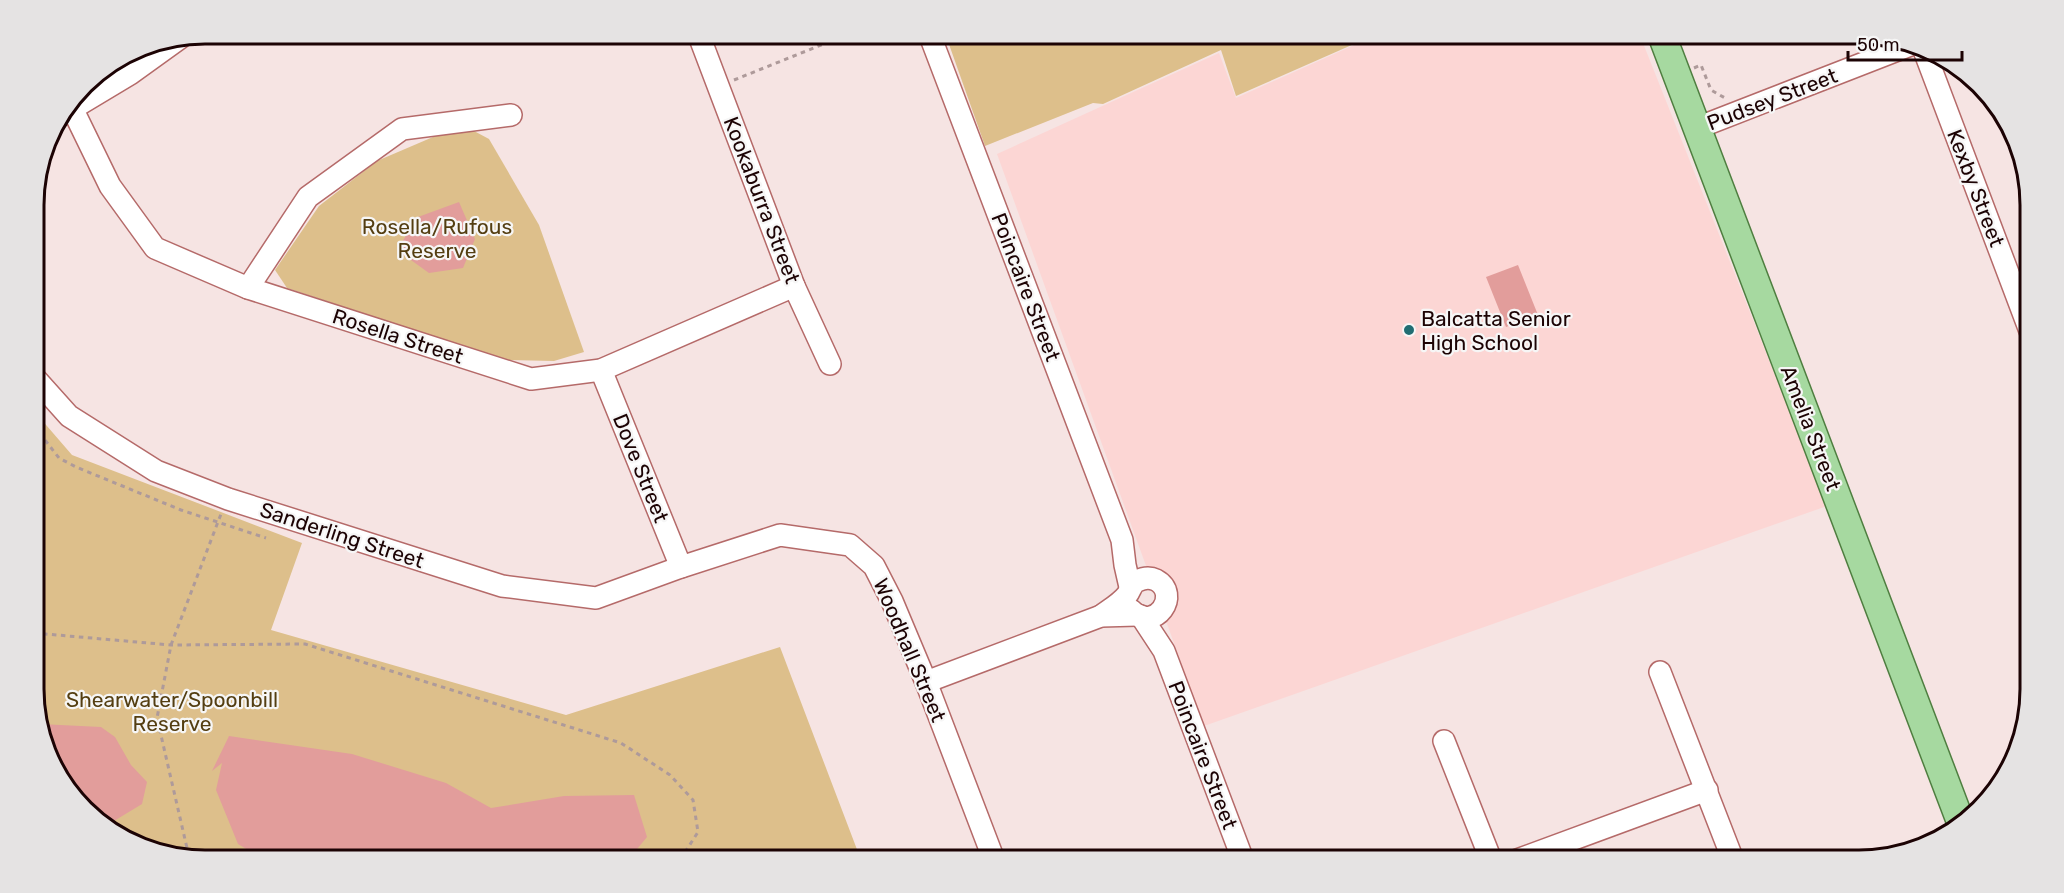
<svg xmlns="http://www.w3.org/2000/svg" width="2064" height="893" font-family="Rubik,sans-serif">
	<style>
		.built { fill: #fcd6d4 }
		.green { fill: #ddbf8b }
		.water { fill: #e29d9b }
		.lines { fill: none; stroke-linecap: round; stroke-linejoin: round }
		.minor-casing { stroke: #b56a69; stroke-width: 24 }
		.major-casing { stroke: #4f7e40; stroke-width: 30 }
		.path { stroke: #ae9a9a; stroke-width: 3; stroke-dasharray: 4.5 4.5; stroke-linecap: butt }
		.minor { stroke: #fff; stroke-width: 21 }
		.major { stroke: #a6d9a0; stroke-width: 27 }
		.poi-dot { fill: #216d72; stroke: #f6f6f6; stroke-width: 2 }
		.labels { text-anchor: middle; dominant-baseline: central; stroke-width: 4.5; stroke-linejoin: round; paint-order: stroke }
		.street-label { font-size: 21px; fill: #1c0304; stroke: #f6f6f6 }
		.park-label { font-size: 21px; fill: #543e11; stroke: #f6f6f6 }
		.poi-label { font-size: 21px; fill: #1c0304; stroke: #f6f6f6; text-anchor: start }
		.rim { fill: none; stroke: #1c0304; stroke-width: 3 }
	</style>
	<rect width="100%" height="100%" fill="#f6e4e3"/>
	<!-- built -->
	<path class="built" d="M1381,33H1639L1827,506L1204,726L997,154L1219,53L1236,98Z"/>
	<!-- green -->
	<g class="green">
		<path d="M945,33H1379L1236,96L1221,50L1103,104L1093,103L985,146Z"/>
		<path d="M447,131H474L489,139L539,225L584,352L554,361L505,360L287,288L275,270L319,206L377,161Z"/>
		<path d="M34,411L72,455L302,543L271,630L566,715L780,647L861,860H205L139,847L69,793L35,711Z"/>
	</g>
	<!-- water -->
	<g class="water">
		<path d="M459,202L475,239L463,268L429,273L397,250L418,217Z"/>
		<path d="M1518,265L1538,315L1506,327L1486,277Z"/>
		<path d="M40,724L101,727L115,737L131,765L147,782L142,804L109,824L69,793Z"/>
		<path d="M229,736L352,754L446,783L491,808L564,796L634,795L647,837L628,860H265L238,844L216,790L222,763L212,771Z"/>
	</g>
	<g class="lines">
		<!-- minor casing -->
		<g class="minor-casing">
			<g id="minor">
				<path d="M698,33L794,286L830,364"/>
				<path d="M929,33L1122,540L1125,565L1130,587"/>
				<path d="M1922,45L2030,331"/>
				<path d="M73,110L110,186L155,248L248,288L531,379L601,370L794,286"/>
				<path d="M60,116L130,74L180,38"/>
				<path d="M1697,128L1913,44"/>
				<path d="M248,288L308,197L402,129L511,115"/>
				<path d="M601,370L681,567"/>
				<path d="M34,377L69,416L156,471L228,499L502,586L596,598L681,567L780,535L850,545L874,566L892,601L926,682L994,860"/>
				<path d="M1101,616C1109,610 1121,603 1127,595C1131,590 1131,584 1137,581C1143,578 1150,577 1156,580C1182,594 1155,634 1131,610"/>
				<path d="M1141,616L1164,651L1243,860"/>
				<path d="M1660,672L1733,860"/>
				<path d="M926,682L1101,616L1137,615"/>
				<path d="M1444,741L1491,860"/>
				<path d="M1517,860L1707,790"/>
			</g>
		</g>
		<!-- major casing -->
		<g class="major-casing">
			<path id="major" d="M1661,33L1961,823"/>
		</g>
		<!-- path -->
		<g class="path">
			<path d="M1694,68L1701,65L1711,90L1725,98"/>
			<path d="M734,80L851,33"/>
			<path d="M2027,346L2030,355"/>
			<path d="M34,426L59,458L76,467L181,510L266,538"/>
			<path d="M34,633L171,645L305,644L621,743L670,775L693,800L698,832L680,860"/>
			<path d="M185,856L187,848L157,718L171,645L221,514"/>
		</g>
		<!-- minor -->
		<use href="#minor" class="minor"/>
		<!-- major -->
		<use href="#major" class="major"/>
	</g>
	<!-- markers -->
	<circle class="poi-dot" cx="1409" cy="330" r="6"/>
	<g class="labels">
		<!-- street labels -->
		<g class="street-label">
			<text transform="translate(1772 99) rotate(-21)">Pudsey Street</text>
			<text transform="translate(1976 188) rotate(69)">Kexby Street</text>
			<text transform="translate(762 200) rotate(69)">Kookaburra Street</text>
			<text transform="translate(1026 287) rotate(69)">Poincaire Street</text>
			<text transform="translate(398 336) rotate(18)">Rosella Street</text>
			<text transform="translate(1811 428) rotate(69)">Amelia Street</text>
			<text transform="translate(641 468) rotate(68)">Dove Street</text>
			<text transform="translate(342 535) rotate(18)">Sanderling Street</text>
			<text transform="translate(910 650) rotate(67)">Woodhall Street</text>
			<text transform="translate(1203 755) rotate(69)">Poincaire Street</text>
		</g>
		<!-- park labels -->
		<g class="park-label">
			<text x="437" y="226">Rosella/Rufous<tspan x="437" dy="24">Reserve</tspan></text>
			<text x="172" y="699">Shearwater/Spoonbill<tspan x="172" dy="24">Reserve</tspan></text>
		</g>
		<!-- poi labels -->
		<g class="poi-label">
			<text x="1421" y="318">Balcatta Senior<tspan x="1421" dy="24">High School</tspan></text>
		</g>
	</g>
	<!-- crop -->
	<path d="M0 0H2064V893H0ZM205 44H1859A161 161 0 0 1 2020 205V689A161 161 0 0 1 1859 850H205A161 161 0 0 1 44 689V205A161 161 0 0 1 205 44Z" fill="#e5e3e3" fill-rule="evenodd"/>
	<path class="rim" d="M205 44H1859A161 161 0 0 1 2020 205V689A161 161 0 0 1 1859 850H205A161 161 0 0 1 44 689V205A161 161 0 0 1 205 44Z"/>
	<!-- scale -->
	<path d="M1848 51v9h114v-9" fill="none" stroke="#1c0304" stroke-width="3"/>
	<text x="1857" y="51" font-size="18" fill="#1c0304" stroke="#f6f6f6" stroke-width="4.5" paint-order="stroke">50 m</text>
</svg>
